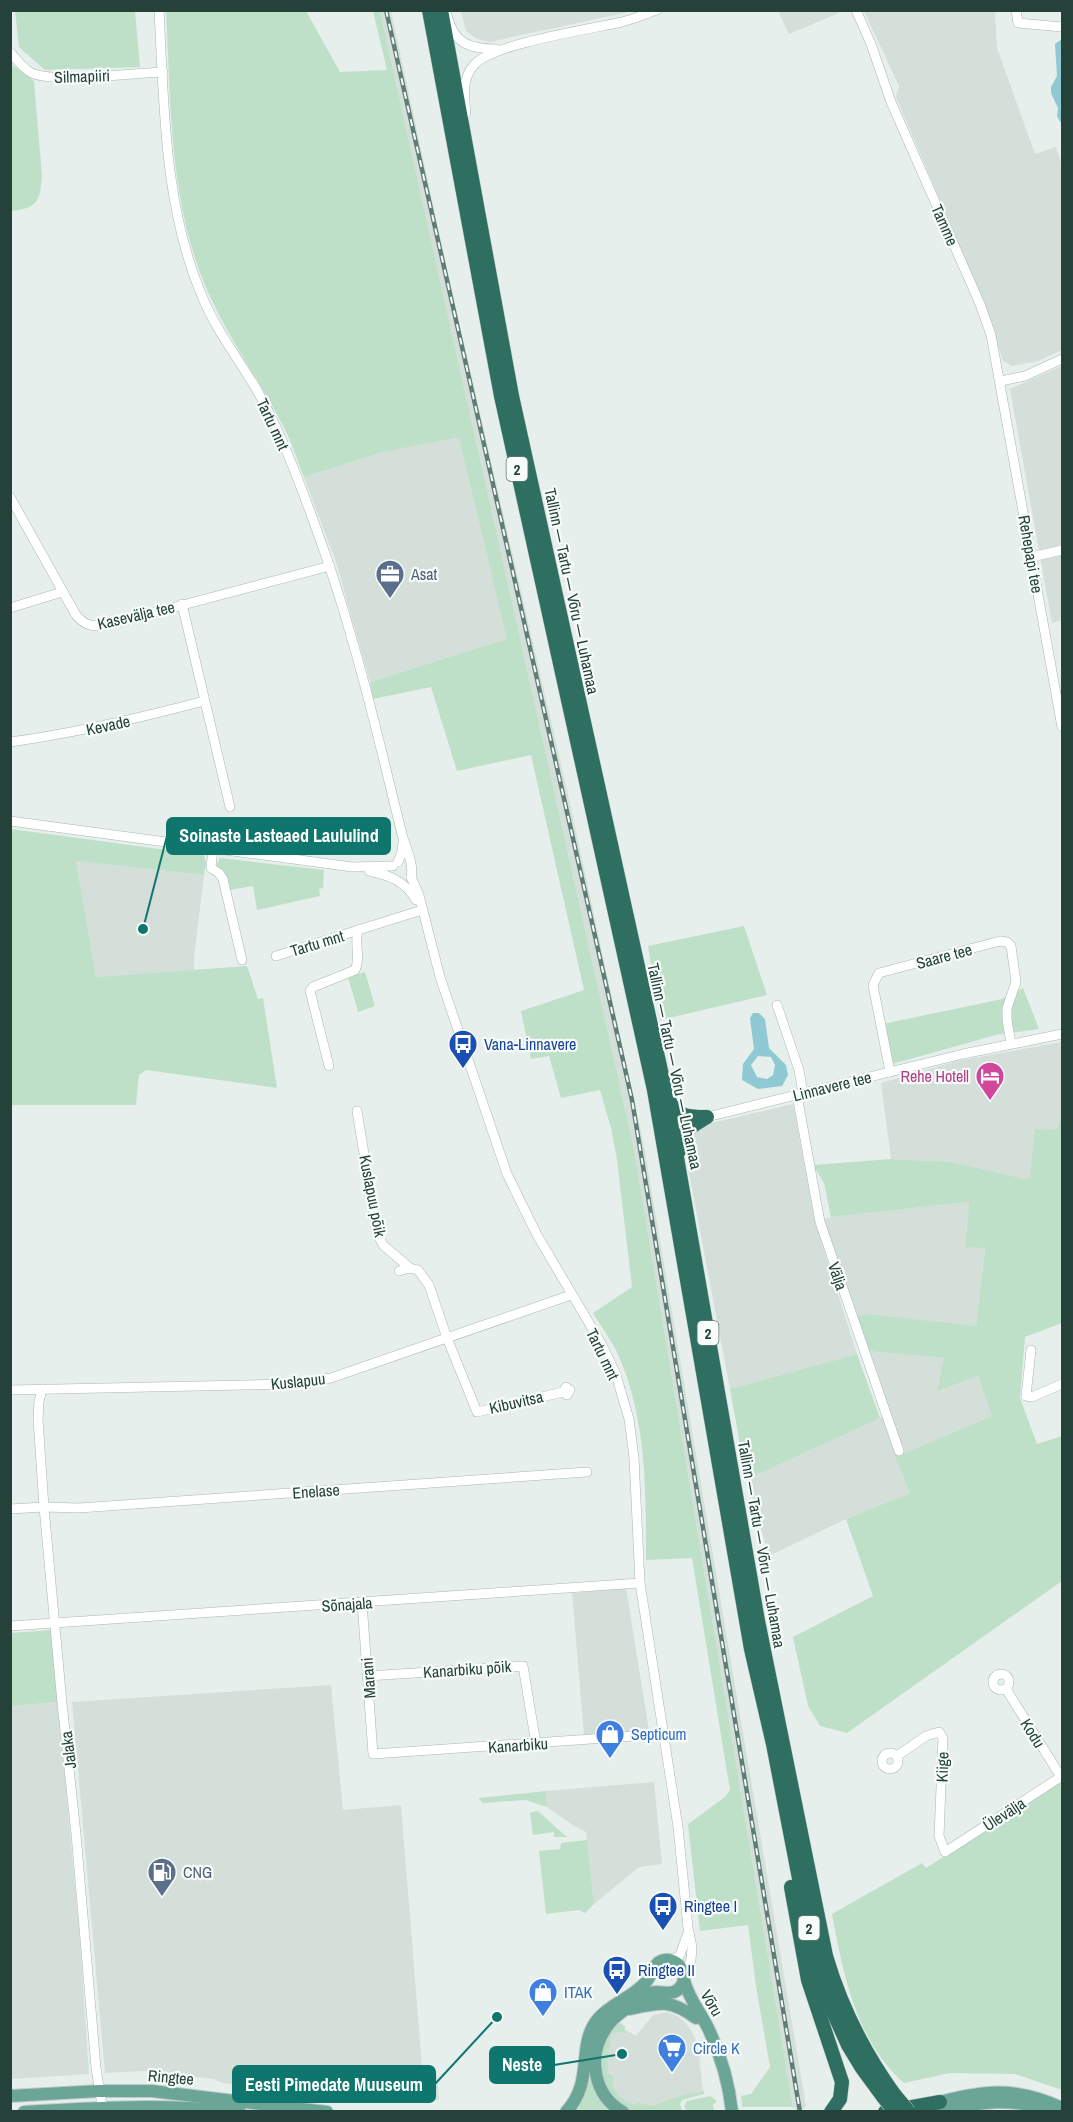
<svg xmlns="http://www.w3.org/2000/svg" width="1073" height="2122" font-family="'Archivo Narrow',sans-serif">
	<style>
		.built { fill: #d4dfda }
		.green { fill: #bfe0c8 }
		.water { fill: #8ec9d4; fill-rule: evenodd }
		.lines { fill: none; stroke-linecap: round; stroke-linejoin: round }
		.minor-casing { stroke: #a8b8b2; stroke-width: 10 }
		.major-casing { stroke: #c2cac8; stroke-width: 14 }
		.highway-casing { stroke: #c2cac8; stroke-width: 15 }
		.minor { stroke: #fff; stroke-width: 9 }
		.major { stroke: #6aa596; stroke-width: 12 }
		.highway { stroke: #2f6f62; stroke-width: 14 }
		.rail-casing { stroke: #5f7d75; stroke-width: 4.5 }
		.rail { stroke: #f7fbf9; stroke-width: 2; stroke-dasharray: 7; stroke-linecap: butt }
		.highway-bridge-casing { stroke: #c2cac8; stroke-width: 15; stroke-linecap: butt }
		.highway-bridge { stroke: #2f6f62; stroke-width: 14 }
		.labels { text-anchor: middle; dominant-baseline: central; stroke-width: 4.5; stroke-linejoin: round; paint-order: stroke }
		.shield { fill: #f7fbf9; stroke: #637a73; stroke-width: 1.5 }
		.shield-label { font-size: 15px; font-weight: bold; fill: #24423a }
		.street-label { font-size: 16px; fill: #24423a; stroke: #f7fbf9 }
		.service-label { font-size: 16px; fill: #4e5e75; stroke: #f7fbf9; text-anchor: start }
		.transit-label { font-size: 16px; fill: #164399; stroke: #f7fbf9; text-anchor: start }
		.hotel-label { font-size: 16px; fill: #b23c85; stroke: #f7fbf9; text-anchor: end }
		.shop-label { font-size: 16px; fill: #366cbe; stroke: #f7fbf9; text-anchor: start }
		.leader { fill: none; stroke: #0f766e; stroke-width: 2 }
		.callout-dot { fill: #0f766e; stroke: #f7fbf9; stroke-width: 2 }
		.callout { fill: #0f766e; stroke: #0f766e; stroke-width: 2 }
		.callout-label { font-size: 18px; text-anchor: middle; font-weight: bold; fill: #fff }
	</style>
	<rect width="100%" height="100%" fill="#e6efeb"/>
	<!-- built -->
	<g class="built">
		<path d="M380,11H391L451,287L569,799L644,1146L806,2106L803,2109L797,2110L793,2107L634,1149Z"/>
		<path d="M461,11V10L633,11L490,42L477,39L466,31Z"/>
		<path d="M838,11L839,13L789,34L778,11Z"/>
		<path d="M864,11H995L997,48L1035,154L1056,147L1062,165V350L1038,361L1012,366L1003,361L984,303L896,97L899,86Z"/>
		<path d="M1062,366V620L1052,623L1010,389Z"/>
		<path d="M459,436L508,639L370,682L336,562L304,477L383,452Z"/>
		<path d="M76,861L204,875L194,958V970L96,977Z"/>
		<path d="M1062,1042V1114L1056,1129L1062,1179H1025L952,1162L891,1159L881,1083L957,1061Z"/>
		<path d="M793,1104L815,1222L857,1354L730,1389L686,1157L688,1142L703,1125Z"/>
		<path d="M969,1202L965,1246L985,1247L976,1326L856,1317L823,1220L831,1217Z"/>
		<path d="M867,1351L944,1358L938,1392L978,1376L992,1416L895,1457L910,1493L846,1519L769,1556L746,1478L763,1472L888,1414Z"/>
		<path d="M626,1588L649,1731L584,1736L572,1593Z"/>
		<path d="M331,1685L343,1810L401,1805L422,2066L437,2075L439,2100L303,2087L269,2088L222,2083L214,2079L143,2071L105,2073L72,1702Z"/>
		<path d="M58,1702L80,1940L89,2074L11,2079V1706Z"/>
		<path d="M654,1782L662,1864L639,1867L594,1904L586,1832L574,1826L547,1807L546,1791Z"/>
		<path d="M667,2012L677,2016L685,2022L693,2034L698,2046L703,2091L647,2107L624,2103L612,2093L605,2063L612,2032L626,2030L636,2036L653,2015Z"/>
	</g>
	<!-- green -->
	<g class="green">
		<path d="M15,11H135L140,67L45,70L19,47Z"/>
		<path d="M166,11H306L340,72L387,70L373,11H380L634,1149L793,2107H742L741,2096L751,2094L770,2067L756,1986L748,1925L700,1931L688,1824L725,1797L730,1790L692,1558L646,1560C646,1489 647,1419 617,1352C610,1338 600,1325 593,1313L632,1287L617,1160L611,1128L600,1090L561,1098L549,1056L531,1059L521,1011L584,990L531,755L457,771L431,687L373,699L370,682L507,639L459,437L383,452L304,477C297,460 292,442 283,426C260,381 229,339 208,292C169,204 171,105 166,11Z"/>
		<path d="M10,63L34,81L42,176C40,202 37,208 11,211Z"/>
		<path d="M11,829L204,855L206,864L204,875L76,861L96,977L247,966L258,999L263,998L277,1088L146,1070L139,1075L136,1105H11Z"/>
		<path d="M220,858L324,870L323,888L319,889L320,896L257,910L253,886L229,890L216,867Z"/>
		<path d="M744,926L767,995L660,1020L648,946Z"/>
		<path d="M365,972L375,1006L358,1012L348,977Z"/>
		<path d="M1023,988L1039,1029L996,1035L892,1064L883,1024L1002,999Z"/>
		<path d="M1062,1114V1323L1025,1337L1020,1398L1037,1444L1062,1436V1581L847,1733L820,1726L808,1706L793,1637L873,1596L846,1519L910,1493L895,1457L992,1416L978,1376L937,1392L944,1358L867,1351L856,1317L865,1314L976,1326L985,1248L965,1247L969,1202L831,1217L824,1183L813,1165L891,1159L952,1162L1025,1179L1030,1177L1035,1129L1056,1130Z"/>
		<path d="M857,1354L880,1418L763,1472L746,1478L730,1389Z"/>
		<path d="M51,1630L58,1702L11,1706V1633Z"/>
		<path d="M1060,1783L1062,1786V2090L1015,2074L950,2073L904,2083C856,2041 843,1973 832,1914L922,1863L926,1868Z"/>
		<path d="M546,1791L547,1807L526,1800L483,1803L478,1798Z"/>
		<path d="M536,1811L540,1813L567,1837H554V1832L533,1835L530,1813Z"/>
		<path d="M587,1840L594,1904L585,1913L579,1910L546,1914L539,1851L560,1849L561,1843Z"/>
		<path d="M609,2017L594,2074L617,2111L571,2112L593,2035Z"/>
		<path d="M620,2023L625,2026V2035L624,2032L612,2033L607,2062L608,2073L613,2076C610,2091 622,2100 635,2105L637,2102L651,2106L683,2095L704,2091V2094L682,2100L680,2104L682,2111C669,2111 641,2114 630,2111C616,2108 602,2086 600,2072C598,2056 604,2029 620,2023Z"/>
		<path d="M710,2096L716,2100V2103L713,2104L714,2111H688L684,2107L687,2101Z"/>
	</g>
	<!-- water -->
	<g class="water">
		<path d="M1062,39V125L1057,116L1058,108L1051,93V87L1057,76L1055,44Z"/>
		<path d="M753,1013H759L765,1019L769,1048L786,1065L788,1075L782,1086L758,1089L742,1080L743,1064L754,1049L750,1018ZM758,1056L771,1057L775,1065L773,1075L767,1079L757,1077L751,1065Z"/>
	</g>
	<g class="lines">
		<!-- minor casing -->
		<g class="minor-casing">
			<g id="minor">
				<path d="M159,10C164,106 164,207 202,296C216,331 241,362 259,394C274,420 286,449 297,477C317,529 336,582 351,636C371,703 386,771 403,838C407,850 414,865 411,877"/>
				<path d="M856,10L871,44L891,102L980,304L991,335L1062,727"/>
				<path d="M1016,10L1018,23L1062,27"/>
				<path d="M447,15C454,44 470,49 496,49"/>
				<path d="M10,52C16,59 22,67 30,72C48,84 136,73 163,72"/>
				<path d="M466,113C464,96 462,78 474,65C491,44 591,29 622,22C634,19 645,14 657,10"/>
				<path d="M1001,381L1025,376L1062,359"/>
				<path d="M10,497L76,615C85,626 93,627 107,625L330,566"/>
				<path d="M1032,557L1062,550"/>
				<path d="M182,604L230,807"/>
				<path d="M10,608L62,592"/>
				<path d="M10,742C76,733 140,718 204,701"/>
				<path d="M10,821L352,867L393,866"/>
				<path d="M213,848L211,868L219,873L223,879L242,960"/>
				<path d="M398,862L402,852L403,842"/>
				<path d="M369,871C389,875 405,881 416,900"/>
				<path d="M411,877L419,895L440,977L507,1174L537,1235L602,1345L616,1375L629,1419L634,1458L640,1583L678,1827L688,1928L692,1947L691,1960L684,1974"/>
				<path d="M276,956L422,910"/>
				<path d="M777,1005L799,1070L803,1093"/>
				<path d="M329,1066L310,991L313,987L355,970C361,958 354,943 358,930"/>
				<path d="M890,1072L873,985L879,973L1000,941L1007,942L1011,946L1016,982L1007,1008V1020L1011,1043"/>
				<path d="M797,1095L820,1222L899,1451"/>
				<path d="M357,1111L377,1233L383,1245L410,1268"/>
				<path d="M707,1117L963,1054L1062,1034"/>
				<path d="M399,1271L410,1268L418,1270L429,1285L447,1338L477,1412L563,1392L566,1387L570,1390L567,1395L563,1392"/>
				<path d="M1031,1350L1026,1396L1032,1397L1062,1384"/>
				<path d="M42,1389L39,1402L38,1420L44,1507L62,1703L76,1834L96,2068L103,2112"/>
				<path d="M10,1390L288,1384L331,1378L571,1295"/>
				<path d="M10,1509L44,1507L79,1508L587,1472"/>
				<path d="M362,1602L373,1754L663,1734"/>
				<path d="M10,1626L640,1583"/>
				<circle cx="1001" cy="1682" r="8"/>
				<path d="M368,1676L523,1666L536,1744"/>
				<path d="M1006,1689L1061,1777"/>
				<circle cx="890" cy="1761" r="8"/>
				<path d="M897,1756L926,1736L939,1732L943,1738L939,1836L945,1852L1062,1776"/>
				<path d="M671,1961L680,1955L688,1933"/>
			</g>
		</g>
		<!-- major casing -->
		<g class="major-casing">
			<g id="major">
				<path d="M684,1980C688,1998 701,2013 709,2030C721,2056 729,2083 732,2112"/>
				<path d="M630,2009C660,2002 670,1999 696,2018"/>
				<path d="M10,2096L99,2091H152L327,2112"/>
				<path d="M933,2104C982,2090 1015,2086 1062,2108"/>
				<path d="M24,2112C96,2107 168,2104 240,2112"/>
				<path d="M566,2112C595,2081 576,2045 598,2019C611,2003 632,1998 645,1983C652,1976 652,1965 661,1961C675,1955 689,1972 682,1985C675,1996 667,1992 657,1992C651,1992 645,1995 641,1999C629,2007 613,2016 606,2028C587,2056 593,2095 623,2112"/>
				<path d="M940,2112C977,2102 1014,2096 1051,2112"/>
			</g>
		</g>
		<!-- highway casing -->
		<g class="highway-casing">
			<g id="highway">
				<path d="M429,10L501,396L654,1090L751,1649L773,1744L809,1930L822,1984L834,2014L848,2045L862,2068L884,2098"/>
				<path d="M441,10L512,396L665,1089L758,1621L826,1956C841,2007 863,2051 894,2094"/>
				<path d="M669,1100C676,1116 688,1117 705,1117"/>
				<path d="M680,1150C681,1130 691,1127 707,1117"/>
				<path d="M791,1887L808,1980L842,2082L840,2099L831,2112"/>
				<path d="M885,2112L940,2102"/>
			</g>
		</g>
		<!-- minor -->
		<use href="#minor" class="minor"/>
		<!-- major -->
		<use href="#major" class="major"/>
		<!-- highway -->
		<use href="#highway" class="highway"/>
		<!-- rail casing -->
		<g class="rail-casing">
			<path id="rail" d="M386,10L632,1100L800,2112"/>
		</g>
		<!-- rail -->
		<use href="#rail" class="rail"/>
		<!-- highway-bridge casing -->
		<g class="highway-bridge-casing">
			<g id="highway-bridge">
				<path d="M894,2094L909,2112"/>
				<path d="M884,2098L895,2112"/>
			</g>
		</g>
		<!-- highway-bridge -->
		<use href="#highway-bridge" class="highway-bridge"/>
	</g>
	<!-- icons -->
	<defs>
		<g id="office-pin" transform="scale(1.5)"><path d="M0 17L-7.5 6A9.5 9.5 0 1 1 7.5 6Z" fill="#5c6f8a" stroke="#f7fbf9"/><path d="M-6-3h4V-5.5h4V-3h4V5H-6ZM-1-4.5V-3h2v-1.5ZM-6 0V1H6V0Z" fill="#fff"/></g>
		<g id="bus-pin" transform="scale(1.5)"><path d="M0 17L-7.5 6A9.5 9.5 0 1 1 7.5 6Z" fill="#1a4fb4" stroke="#f7fbf9"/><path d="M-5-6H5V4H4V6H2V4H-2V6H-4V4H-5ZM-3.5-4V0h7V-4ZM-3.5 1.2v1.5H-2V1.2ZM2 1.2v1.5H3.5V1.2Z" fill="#fff"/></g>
		<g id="hotel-pin" transform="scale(1.5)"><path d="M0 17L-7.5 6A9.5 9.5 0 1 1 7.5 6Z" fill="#d1479c" stroke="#f7fbf9"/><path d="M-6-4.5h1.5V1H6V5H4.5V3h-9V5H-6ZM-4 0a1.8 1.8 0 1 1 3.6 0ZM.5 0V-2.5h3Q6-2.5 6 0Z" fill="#fff"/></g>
		<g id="shop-pin" transform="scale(1.5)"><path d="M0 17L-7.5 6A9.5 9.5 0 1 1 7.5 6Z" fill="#3f7fe0" stroke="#f7fbf9"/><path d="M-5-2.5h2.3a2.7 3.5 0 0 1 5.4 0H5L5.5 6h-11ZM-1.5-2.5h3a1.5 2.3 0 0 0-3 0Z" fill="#fff"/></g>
		<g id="fuel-pin" transform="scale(1.5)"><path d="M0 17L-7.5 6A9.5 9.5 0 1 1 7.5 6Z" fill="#5c6f8a" stroke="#f7fbf9"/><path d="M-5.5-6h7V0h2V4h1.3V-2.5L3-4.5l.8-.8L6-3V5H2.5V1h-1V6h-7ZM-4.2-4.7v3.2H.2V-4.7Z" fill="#fff"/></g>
		<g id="supermarket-pin" transform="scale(1.5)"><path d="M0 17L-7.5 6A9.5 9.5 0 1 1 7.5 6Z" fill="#3f7fe0" stroke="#f7fbf9"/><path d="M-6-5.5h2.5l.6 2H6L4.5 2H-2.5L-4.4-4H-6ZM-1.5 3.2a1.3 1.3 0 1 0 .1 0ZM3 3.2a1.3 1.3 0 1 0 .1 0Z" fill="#fff"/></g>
	</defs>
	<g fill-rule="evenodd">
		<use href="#office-pin" x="390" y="574"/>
		<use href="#bus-pin" x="463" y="1044"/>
		<use href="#hotel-pin" x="990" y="1076"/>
		<use href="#shop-pin" x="610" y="1734"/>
		<use href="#fuel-pin" x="162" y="1872"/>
		<use href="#bus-pin" x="663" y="1906"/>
		<use href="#bus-pin" x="617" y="1970"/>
		<use href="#shop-pin" x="543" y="1992"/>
		<use href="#supermarket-pin" x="672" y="2048"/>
	</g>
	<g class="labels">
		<!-- shield labels -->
		<g class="shield">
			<rect x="506.5" y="457" width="21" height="24" rx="4.5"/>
			<rect x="697.5" y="1321" width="21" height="24" rx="4.5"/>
			<rect x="798.5" y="1916" width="21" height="24" rx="4.5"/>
		</g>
		<g class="shield-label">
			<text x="517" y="469">2</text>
			<text x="708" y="1333">2</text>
			<text x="809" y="1928">2</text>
		</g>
		<!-- street labels -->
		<g class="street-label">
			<text transform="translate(82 76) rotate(-2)">Silmapiiri</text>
			<text transform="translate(945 225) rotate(66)">Tamme</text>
			<text transform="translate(273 424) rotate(65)">Tartu mnt</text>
			<text transform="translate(1031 554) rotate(80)">Rehepapi tee</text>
			<text transform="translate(572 591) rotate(78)">Tallinn — Tartu — Võru — Luhamaa</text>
			<text transform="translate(136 615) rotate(-13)">Kasevälja tee</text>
			<text transform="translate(108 725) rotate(-12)">Kevade</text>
			<text transform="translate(317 943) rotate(-17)">Tartu mnt</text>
			<text transform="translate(944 956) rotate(-15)">Saare tee</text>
			<text transform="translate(675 1066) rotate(78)">Tallinn — Tartu — Võru — Luhamaa</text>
			<text transform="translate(832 1086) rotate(-14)">Linnavere tee</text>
			<text transform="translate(373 1196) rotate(79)">Kuslapuu põik</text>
			<text transform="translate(838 1276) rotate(71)">Välja</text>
			<text transform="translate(603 1354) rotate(64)">Tartu mnt</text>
			<text transform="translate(298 1381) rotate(-6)">Kuslapuu</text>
			<text transform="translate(516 1402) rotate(-13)">Kibuvitsa</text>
			<text transform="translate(316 1491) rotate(-4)">Enelase</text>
			<text transform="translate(762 1544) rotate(80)">Tallinn — Tartu — Võru — Luhamaa</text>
			<text transform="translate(347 1604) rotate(-4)">Sõnajala</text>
			<text transform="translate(467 1669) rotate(-4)">Kanarbiku põik</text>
			<text transform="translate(368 1678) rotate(-94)">Marani</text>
			<text transform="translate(1033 1733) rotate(58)">Kodu</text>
			<text transform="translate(518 1745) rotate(-4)">Kanarbiku</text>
			<text transform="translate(68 1750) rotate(-97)">Jalaka</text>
			<text transform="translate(942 1767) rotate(-88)">Kiige</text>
			<text transform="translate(1004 1814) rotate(-33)">Ülevälja</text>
			<text transform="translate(712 2003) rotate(60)">Võru</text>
			<text transform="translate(171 2077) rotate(5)">Ringtee</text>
		</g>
		<!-- service labels -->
		<g class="service-label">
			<text x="411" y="574">Asat</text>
			<text x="183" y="1872">CNG</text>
		</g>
		<!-- transit labels -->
		<g class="transit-label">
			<text x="484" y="1044">Vana-Linnavere</text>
			<text x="684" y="1906">Ringtee I</text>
			<text x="638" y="1970">Ringtee II</text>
		</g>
		<!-- hotel labels -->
		<g class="hotel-label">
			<text x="969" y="1076">Rehe Hotell</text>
		</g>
		<!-- shop labels -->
		<g class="shop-label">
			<text x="631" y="1734">Septicum</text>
			<text x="564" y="1992">ITAK</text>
			<text x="693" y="2048">Circle K</text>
		</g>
	</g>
	<!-- callouts -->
	<path class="leader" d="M143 929L167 836M622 2054L554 2065M497 2017L435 2084"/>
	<g class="callout-dot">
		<circle cx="143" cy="929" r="6"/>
		<circle cx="622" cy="2054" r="6"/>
		<circle cx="497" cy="2017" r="6"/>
	</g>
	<g class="callout">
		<rect x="167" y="818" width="223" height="36" rx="6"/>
		<rect x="490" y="2047" width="64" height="36" rx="6"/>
		<rect x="233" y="2066" width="202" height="36" rx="6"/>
	</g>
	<g class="callout-label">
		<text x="279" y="842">Soinaste Lasteaed Laululind</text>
		<text x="522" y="2071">Neste</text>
		<text x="334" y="2091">Eesti Pimedate Muuseum</text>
	</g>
	<!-- border -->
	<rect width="1073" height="2122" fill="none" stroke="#24423a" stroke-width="24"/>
</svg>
